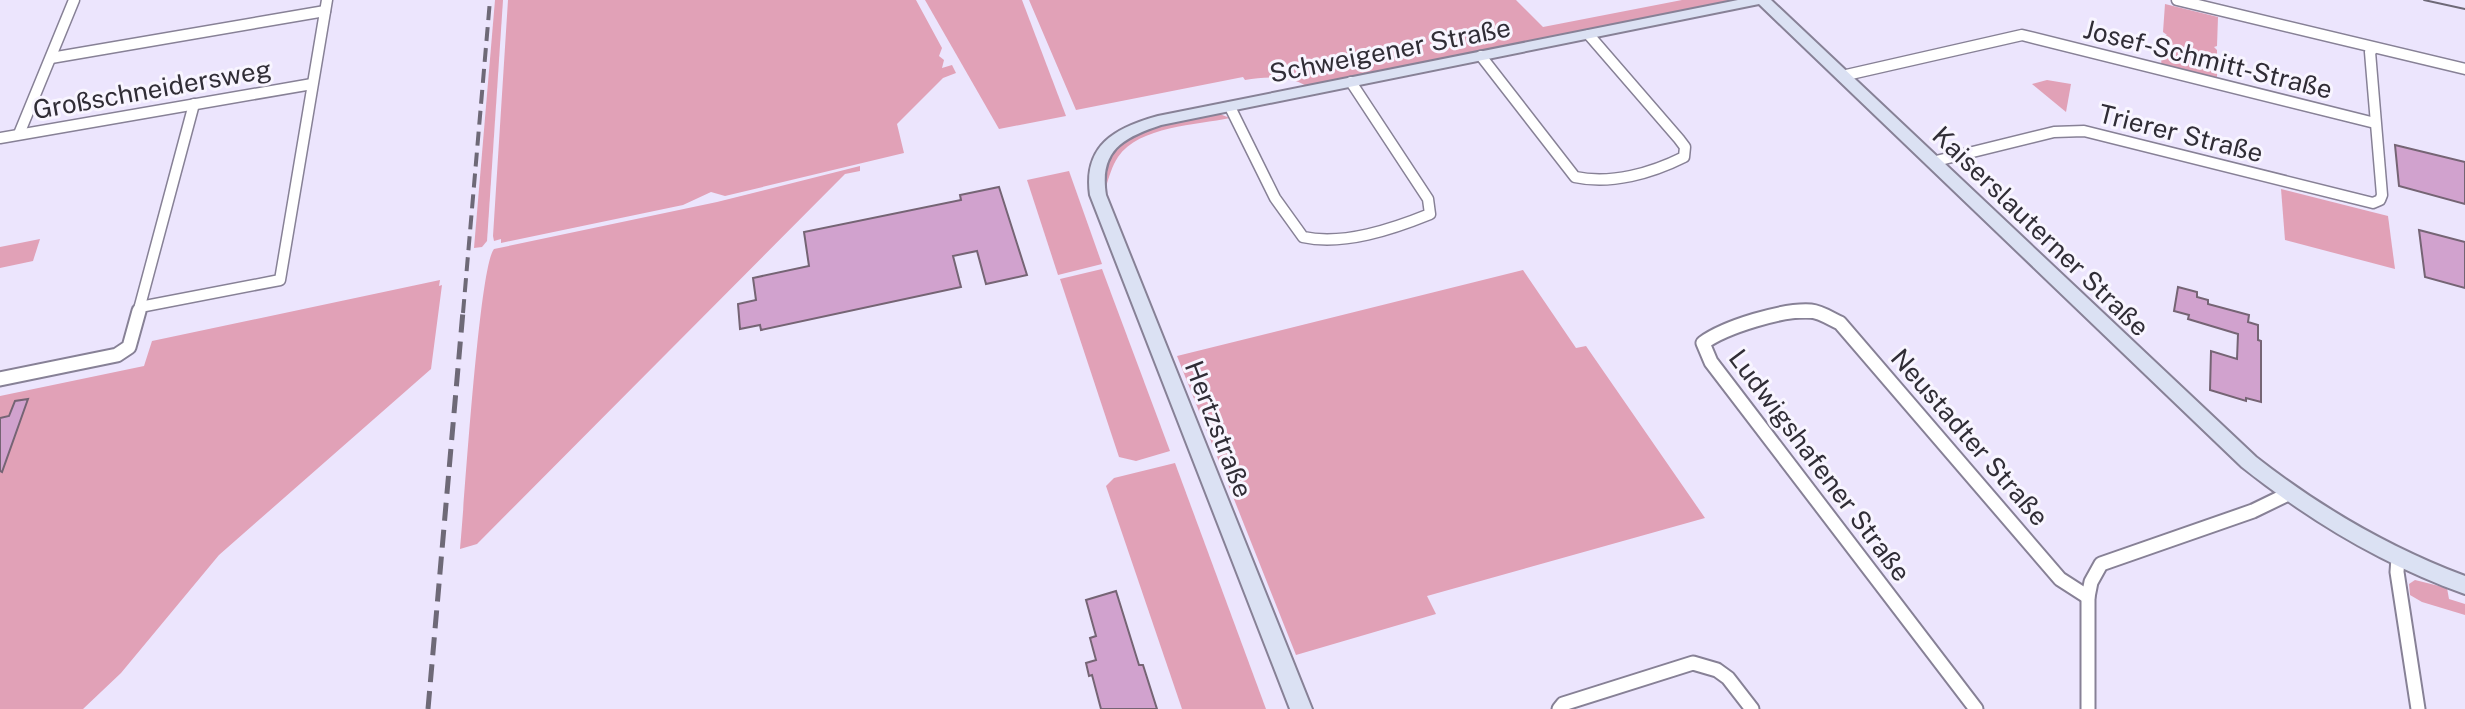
<svg xmlns="http://www.w3.org/2000/svg" width="2465" height="709" font-family="'Public Sans',sans-serif">
	<style>
		.green { fill: #e1a1b7 }
		.building { fill: #d1a2ce; stroke: #756474; stroke-width: 2 }
		.lines { fill: none; stroke-linecap: round; stroke-linejoin: round }
		.street-far1-casing { stroke: #878196; stroke-width: 13 }
		.street-casing { stroke: #878196; stroke-width: 17 }
		.secondary-casing { stroke: #878196; stroke-width: 4 }
		.street-far1 { stroke: #fff; stroke-width: 10 }
		.street { stroke: #fff; stroke-width: 13 }
		.secondary { fill: #dbe1f3; fill-rule: evenodd }
		.tram { stroke: #6e6977; stroke-width: 2 }
		.rail-far1 { stroke: #6e6977; stroke-width: 4; stroke-dasharray: 14 7; stroke-linecap: butt }
		.rail { stroke: #6e6977; stroke-width: 5; stroke-dasharray: 18 9; stroke-linecap: butt }
		.labels { text-anchor: middle; dominant-baseline: central; stroke-width: 6; stroke-linejoin: round; paint-order: stroke }
		.street-label { font-size: 26px; fill: #302d36; stroke: #f8f5ff }
	</style>
	<rect width="100%" height="100%" fill="#ece5fd"/>
	<!-- green -->
	<g class="green">
		<path d="M495,0H503L487,241L482,247L474,248Z"/>
		<path d="M508,0H916L942,48L939,56L944,60L942,68L952,65L956,73L943,78L897,124L904,153L725,196L711,192L683,205L501,243V239L494,241L493,236Z"/>
		<path d="M925,0H1022L1066,116L999,129Z"/>
		<path d="M1029,0H1516L1543,27L1682,0H1731L1307,86C1289,76 1267,76 1245,80L1243,77L1076,110Z"/>
		<path d="M2165,4L2218,17L2217,46L2214,47L2217,50V80L2161,66L2163,37L2167,35L2163,32Z"/>
		<path d="M2047,80L2071,84L2066,112L2032,84Z"/>
		<path d="M1217,113L1230,118C1197,125 1139,126 1118,157C1112,166 1109,177 1106,187L1102,175L1114,146L1142,130Z"/>
		<path d="M860,166V171L845,174L477,544L460,549C464,508 479,266 494,249L717,202Z"/>
		<path d="M1069,171L1102,264L1058,275L1027,180Z"/>
		<path d="M2281,189L2388,216L2395,269L2285,240Z"/>
		<path d="M40,239L33,261L0,268V247Z"/>
		<path d="M1102,269L1170,451L1136,461L1119,457L1060,279Z"/>
		<path d="M1523,270L1576,348L1586,346L1705,518L1427,596L1436,614L1296,655L1177,356Z"/>
		<path d="M440,280L439,286L442,285L431,369L219,555L121,673L83,709H0V396L144,366L152,341Z"/>
		<path d="M1175,463L1266,709H1182L1106,486L1114,478Z"/>
		<path d="M2415,580L2447,588L2449,599L2465,604V615L2422,602L2410,595L2409,584Z"/>
	</g>
	<!-- building -->
	<g class="building">
		<path d="M2395,145L2465,162V204L2399,186Z"/>
		<path d="M999,187L1027,275L986,284L977,251L953,256L961,287L761,330L760,325L740,329L738,304L756,300L753,278L809,266L804,232L961,200L960,195Z"/>
		<path d="M2419,230L2465,242V288L2425,277Z"/>
		<path d="M2178,287L2197,292V297L2208,300V304L2249,315L2248,322L2258,325V340L2261,341V402L2246,398V401L2210,390L2211,351L2237,359L2238,334L2188,319L2189,315L2174,311Z"/>
		<path d="M28,399L2,472L0,471V418L9,416L15,401Z"/>
		<path d="M1116,591L1139,665H1143L1157,709H1101L1092,675L1089,676L1086,663L1096,660L1090,638L1096,636L1086,600Z"/>
	</g>
	<g class="lines">
		<!-- street-far1 casing -->
		<g class="street-far1-casing">
			<g id="street-far1">
				<path d="M2177,0L2465,69"/>
				<path d="M1481,56L1575,177C1611,185 1652,173 1684,157L1685,147L1679,139L1589,35"/>
				<path d="M51,58L325,11"/>
				<path d="M1842,76L2022,35L2375,123"/>
				<path d="M1230,107L1275,198L1303,237C1343,246 1393,229 1430,214L1428,199L1351,82"/>
				<path d="M19,134L74,0"/>
				<path d="M0,138L312,84"/>
				<path d="M1932,162L2054,132L2084,131L2373,203L2380,200L2382,195L2370,52L2373,49"/>
				<path d="M140,307L280,280L327,0"/>
				<path d="M138,313L194,104"/>
				<path d="M1792,313H1818"/>
			</g>
		</g>
		<!-- street casing -->
		<g class="street-casing">
			<g id="street">
				<path d="M0,379L117,355L129,347L139,311"/>
				<path d="M2398,558L2397,572L2418,709"/>
				<path d="M1559,709L1563,704L1693,663L1717,670L1728,678L1752,709"/>
				<path d="M1976,709L1711,362L1703,343C1725,327 1783,309 1811,311C1821,312 1831,319 1840,323L2060,579L2088,597"/>
				<path d="M2088,709V597L2091,582L2101,564L2253,511L2288,494"/>
			</g>
		</g>
		<!-- secondary casing -->
		<g class="secondary-casing">
			<path id="secondary" d="M1738,0H1771L2256,457C2320,507 2388,547 2465,576V594C2383,565 2310,521 2242,467L1759,4L1161,125C1122,138 1099,151 1106,195L1312,709H1290L1090,195C1083,145 1115,128 1158,116Z"/>
		</g>
		<!-- street-far1 -->
		<use href="#street-far1" class="street-far1"/>
		<!-- street -->
		<use href="#street" class="street"/>
		<!-- secondary -->
		<use href="#secondary" class="secondary"/>
		<!-- tram -->
		<path class="tram" d="M2424,0L2465,9"/>
		<!-- rail-far1 -->
		<path class="rail-far1" d="M463,313L490,0"/>
		<!-- rail -->
		<path class="rail" d="M428,709L463,311"/>
	</g>
	<g class="labels">
		<!-- street labels -->
		<g class="street-label">
			<text transform="translate(1390 50) rotate(-11)">Schweigener Straße</text>
			<text transform="translate(2208 59) rotate(14)">Josef-Schmitt-Straße</text>
			<text transform="translate(152 89) rotate(-10)">Großschneidersweg</text>
			<text transform="translate(2181 133) rotate(14)">Trierer Straße</text>
			<text transform="translate(2041 231) rotate(44)">Kaiserslauterner Straße</text>
			<text transform="translate(1219 429) rotate(69)">Hertzstraße</text>
			<text transform="translate(1970 437) rotate(49)">Neustadter Straße</text>
			<text transform="translate(1820 465) rotate(53)">Ludwigshafener Straße</text>
		</g>
	</g>
</svg>
